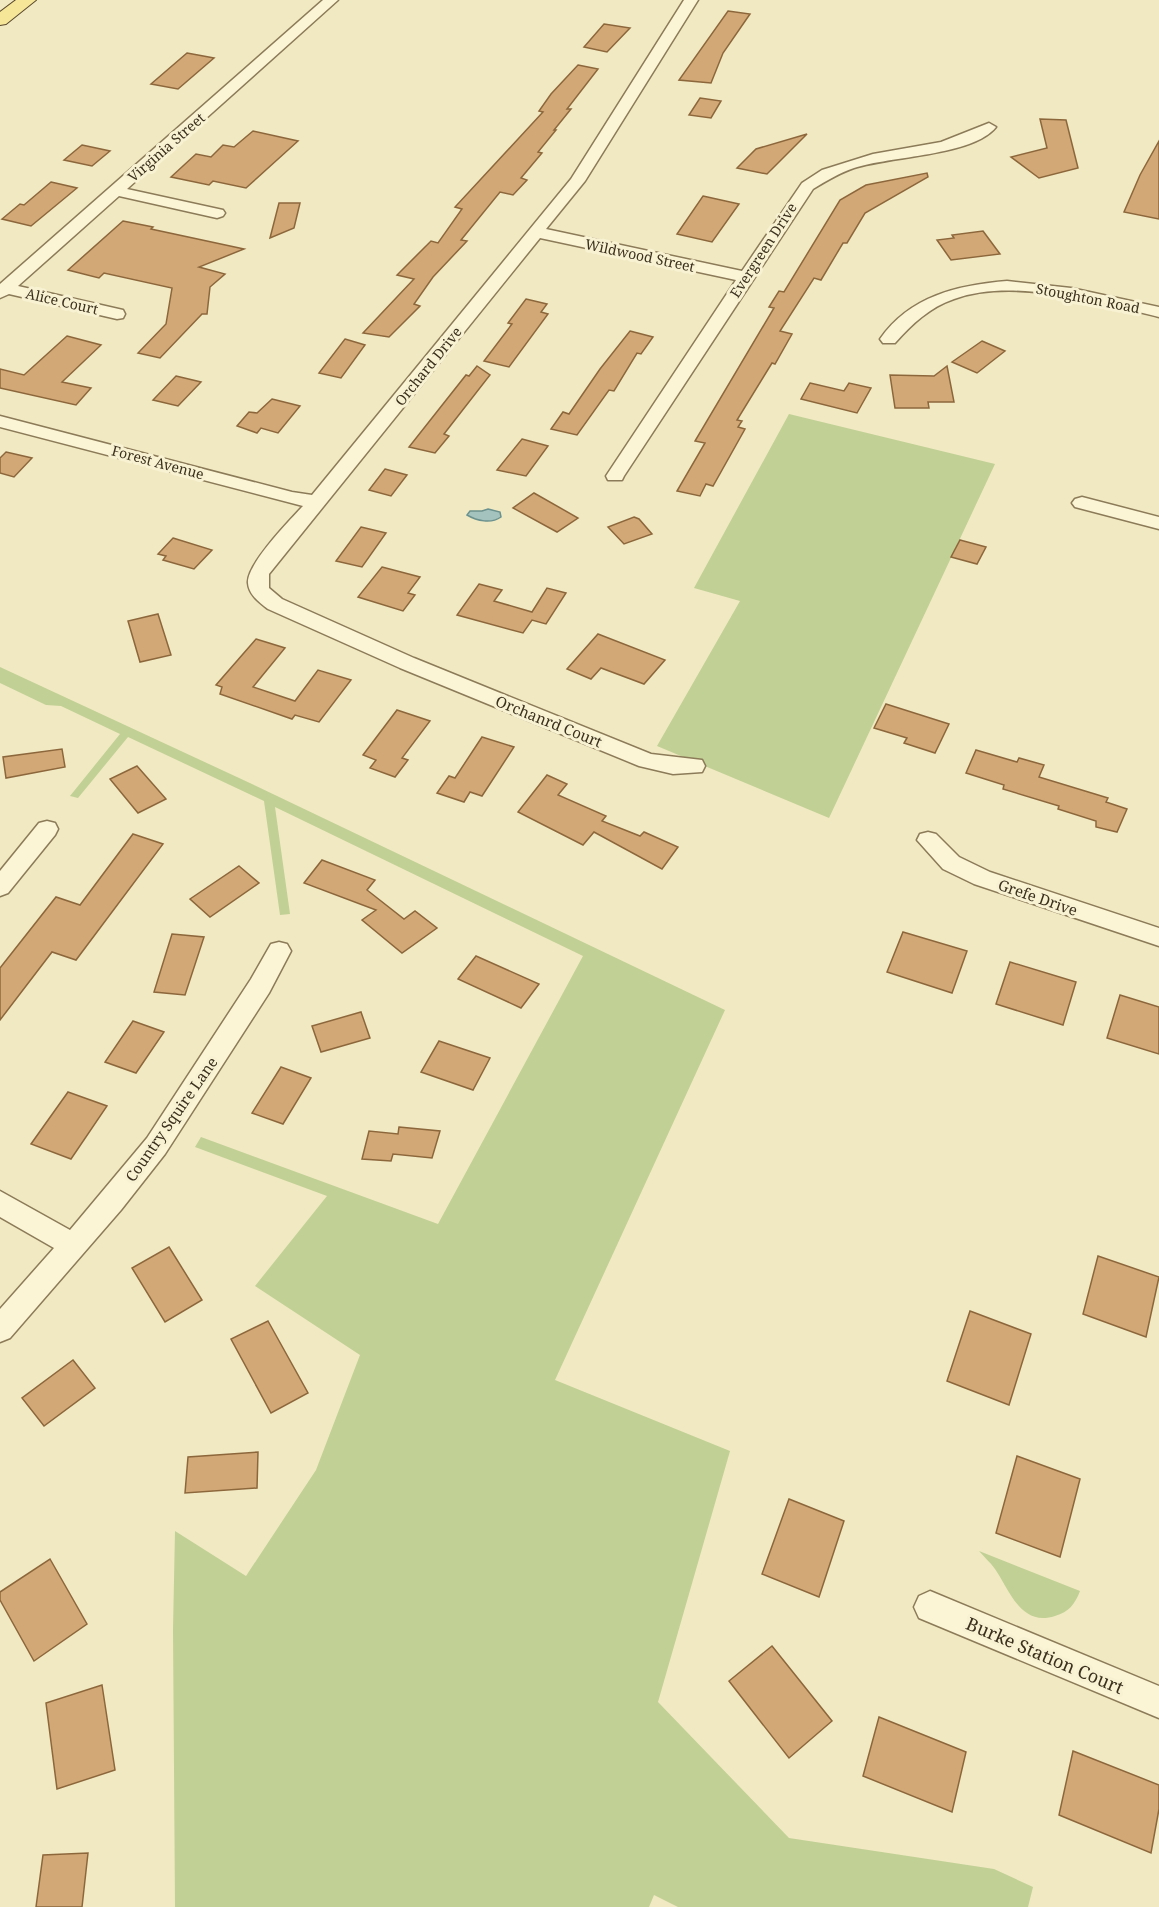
<svg xmlns="http://www.w3.org/2000/svg" width="1159" height="1907" font-family="'Noto Serif',serif">
	<style>
		.green { fill: #c1d095 }
		.water { fill: #a5c3be; stroke: #6b928e; stroke-width: 1.5 }
		.building { fill: #d2a876; stroke: #8d673c; stroke-width: 1.5 }
		.lines { fill: none; stroke-linecap: round; stroke-linejoin: round }
		.minor-casing { stroke: #8c7b58; stroke-width: 3 }
		.major-casing { stroke: #5a482c; stroke-width: 2 }
		.minor { fill: #fbf5d6; fill-rule: evenodd }
		.major { fill: #f6e698; fill-rule: evenodd }
		.labels { text-anchor: middle; dominant-baseline: central; stroke-width: 6; stroke-linejoin: round; paint-order: stroke }
		.far-street-label { font-size: 14px; fill: #3b301d; stroke: #f8f2d3 }
		.street-label { font-size: 15px; fill: #3b301d; stroke: #f8f2d3 }
		.near-street-label { font-size: 18px; fill: #3b301d; stroke: #f8f2d3 }
	</style>
	<rect width="100%" height="100%" fill="#f1e9c2"/>
	<!-- green -->
	<g class="green">
		<path d="M789,414L995,464L829,818L657,746L740,601L694,588Z"/>
		<path d="M0,667L252,784L725,1010L555,1380L730,1451L658,1702L789,1838L994,1869L1033,1887L1028,1907H678L654,1895L649,1907H175L173,1629L175,1531L246,1576L316,1470L360,1355L255,1286L327,1196L195,1147L201,1137L438,1224L583,956L275,807L290,914L280,915L264,801L128,737L78,798L70,796L120,734L61,706L46,705L0,683Z"/>
		<path d="M979,1551L1080,1591C1075,1604 1069,1612 1055,1616C1021,1627 1010,1591 995,1569C990,1562 984,1557 979,1551Z"/>
	</g>
	<!-- water -->
	<path class="water" d="M488,509L500,512L501,517C491,524 477,521 467,515L470,511H482Z"/>
	<!-- building -->
	<g class="building">
		<path d="M728,11L750,14L723,53L711,83L679,80Z"/>
		<path d="M604,24L630,28L607,52L584,47Z"/>
		<path d="M187,53L214,58L178,89L151,84Z"/>
		<path d="M578,65L598,69L567,109H571L554,130H556L538,152L542,153L521,178L527,180L513,195L500,192L461,240L467,241L433,277L414,304L420,306L389,337L363,333L414,279L397,275L431,241L438,243L462,209L455,207L543,112L539,111L551,94Z"/>
		<path d="M700,98L721,101L711,118L689,115Z"/>
		<path d="M1040,119L1066,120L1078,168L1039,178L1011,157L1047,148Z"/>
		<path d="M253,131L298,141L246,188L213,181L209,185L171,177L196,154L211,157L223,145L234,147Z"/>
		<path d="M807,134L767,174L737,168L756,149Z"/>
		<path d="M1159,141V219L1124,212L1140,175Z"/>
		<path d="M82,145L110,151L92,166L64,160Z"/>
		<path d="M927,173L928,177L865,213L847,243H843L821,280L814,278L780,331L792,334L775,364L772,363L737,420L742,421L738,427L745,429L713,486L706,484L700,496L677,491L705,443L695,441L774,308L769,307L779,291L784,292L840,200L866,185Z"/>
		<path d="M51,182L77,188L31,226L2,219L20,204L24,205Z"/>
		<path d="M703,196L739,204L712,242L677,234Z"/>
		<path d="M279,203H300L294,228L270,238Z"/>
		<path d="M123,221L153,227L151,229L244,249L199,267L225,274L210,287L207,314H202L160,358L138,353L166,324L172,288L104,273L99,278L68,270Z"/>
		<path d="M983,231L1000,254L951,260L937,240L954,238L952,235Z"/>
		<path d="M526,299L547,304L541,312L548,314L509,367L484,361L512,324L508,323Z"/>
		<path d="M630,331L653,337L641,354L637,353L614,391L609,390L577,435L551,429L563,412L569,414L600,369Z"/>
		<path d="M67,336L101,345L62,382L91,388L76,405L0,388V369L24,375Z"/>
		<path d="M345,339L365,345L341,378L319,373Z"/>
		<path d="M982,341L1005,351L977,373L952,362Z"/>
		<path d="M477,366L490,375L444,434L449,436L435,453L409,447L466,375L469,376Z"/>
		<path d="M947,366L954,402H928L929,408H895L890,375L934,376Z"/>
		<path d="M176,376L201,382L178,406L153,400Z"/>
		<path d="M810,383L844,391L849,383L871,388L857,413L801,399Z"/>
		<path d="M272,399L300,406L278,433L261,428L257,433L237,426L249,412L257,413Z"/>
		<path d="M522,439L548,446L526,476L497,470Z"/>
		<path d="M6,452L32,458L14,477L0,473V458Z"/>
		<path d="M385,469L407,475L391,496L369,490Z"/>
		<path d="M534,493L578,518L557,532L513,508Z"/>
		<path d="M634,517L639,519L652,534L624,544L608,527Z"/>
		<path d="M361,527L386,533L362,567L336,561Z"/>
		<path d="M173,538L212,550L194,569L163,560L166,556L158,554Z"/>
		<path d="M960,540L986,547L977,564L951,557Z"/>
		<path d="M382,567L420,577L408,593L415,595L403,611L358,597Z"/>
		<path d="M479,584L502,590L494,601L532,612L547,588L566,593L546,624L532,620L523,633L457,615Z"/>
		<path d="M158,614L171,655L140,662L128,621Z"/>
		<path d="M598,634L665,660L644,684L601,668L591,679L567,669Z"/>
		<path d="M256,639L285,648L253,687L295,701L318,670L351,680L319,722L295,715L292,719L220,694L222,687L216,685Z"/>
		<path d="M886,704L949,724L935,753L904,743L907,738L874,728Z"/>
		<path d="M397,710L430,721L402,758L408,760L395,777L370,768L376,760L363,755Z"/>
		<path d="M482,737L514,747L482,796L470,792L464,802L437,793L449,776L455,778Z"/>
		<path d="M62,749L65,767L6,778L3,757Z"/>
		<path d="M976,750L1017,762L1019,758L1044,765L1039,777L1108,798L1106,802L1127,809L1117,832L1096,827V821L1058,809L1059,806L1003,789L1004,785L966,773Z"/>
		<path d="M137,766L166,799L138,813L110,779Z"/>
		<path d="M547,775L567,784L558,795L606,816L602,821L640,836L644,832L678,847L662,869L594,832L583,845L518,812Z"/>
		<path d="M133,834L163,844L76,960L52,952L0,1020V968L56,897L80,905Z"/>
		<path d="M322,860L375,880L367,890L404,919L415,911L437,928L402,953L362,920L376,910L304,883Z"/>
		<path d="M239,866L259,883L210,917L190,899Z"/>
		<path d="M903,932L967,951L952,993L887,972Z"/>
		<path d="M172,934L204,937L185,995L154,992Z"/>
		<path d="M476,956L539,984L521,1008L458,979Z"/>
		<path d="M1010,962L1076,982L1063,1025L996,1004Z"/>
		<path d="M1120,995L1159,1007V1054L1107,1038Z"/>
		<path d="M361,1012L370,1038L321,1052L312,1026Z"/>
		<path d="M133,1021L164,1032L136,1073L105,1062Z"/>
		<path d="M439,1041L490,1058L473,1090L421,1072Z"/>
		<path d="M281,1067L311,1078L283,1124L252,1113Z"/>
		<path d="M68,1092L107,1106L71,1159L31,1144Z"/>
		<path d="M399,1127L440,1131L432,1158L393,1154L391,1161L362,1159L369,1131L398,1134Z"/>
		<path d="M169,1247L202,1300L165,1322L132,1268Z"/>
		<path d="M1098,1256L1159,1277L1146,1337L1083,1314Z"/>
		<path d="M970,1311L1031,1334L1009,1405L947,1381Z"/>
		<path d="M268,1321L308,1393L271,1413L231,1339Z"/>
		<path d="M73,1360L95,1388L44,1426L22,1398Z"/>
		<path d="M258,1452L257,1488L185,1493L188,1457Z"/>
		<path d="M1017,1456L1080,1479L1060,1557L996,1533Z"/>
		<path d="M789,1499L844,1521L819,1597L762,1574Z"/>
		<path d="M50,1559L87,1624L34,1661L0,1600V1592Z"/>
		<path d="M772,1646L832,1721L789,1758L729,1681Z"/>
		<path d="M102,1685L115,1770L57,1789L46,1703Z"/>
		<path d="M879,1717L966,1752L952,1812L863,1776Z"/>
		<path d="M1073,1751L1159,1785V1809L1151,1853L1059,1815Z"/>
		<path d="M88,1853L82,1907H36L43,1855Z"/>
	</g>
	<g class="lines">
		<!-- minor casing -->
		<g class="minor-casing">
			<g id="minor">
				<path d="M323,0H338L127,189L223,210L225,213L223,216L217,218L119,196L18,286L123,310L125,314L123,318L117,319L9,294L0,298V284Z"/>
				<path d="M684,0H698L585,181L546,229L742,271L802,183L822,170L873,154L941,142L989,123L996,127C973,156 890,156 854,168C839,173 826,181 813,189L624,476L622,480H608L606,476L736,280L540,238L269,574V588L282,599L414,658L651,754L702,760L705,766L702,772L673,774L639,766L400,668L268,609C259,602 249,595 248,583C246,565 290,520 303,506L0,427V416L292,492L312,495L571,179Z"/>
				<path d="M1007,281L1071,288L1159,307V317C1099,303 1014,277 954,299C930,307 912,324 895,343H883L880,339C910,296 958,285 1007,281Z"/>
				<path d="M1082,497L1159,517V529L1075,507L1072,503L1075,499Z"/>
				<path d="M47,821L55,823L58,829L55,835L8,893L0,896V871L39,823Z"/>
				<path d="M928,832L936,834L959,857L990,872L1159,928V946L974,884L943,869L917,840L920,834Z"/>
				<path d="M279,942L287,944L291,951L269,993L165,1154L121,1210L10,1338L0,1342V1309L54,1248L0,1217V1191L70,1230L147,1138L251,979L271,944Z"/>
				<path d="M930,1591L1159,1686V1718L919,1618L914,1607L919,1596Z"/>
			</g>
		</g>
		<!-- major casing -->
		<g class="major-casing">
			<path id="major" d="M16,0H36L6,24L0,25V12Z"/>
		</g>
		<!-- minor -->
		<use href="#minor" class="minor"/>
		<!-- major -->
		<use href="#major" class="major"/>
	</g>
	<g class="labels">
		<!-- far-street labels -->
		<g class="far-street-label">
			<text transform="translate(166 147) rotate(-41)">Virginia Street</text>
			<text transform="translate(763 250) rotate(-57)">Evergreen Drive</text>
			<text transform="translate(640 255) rotate(12)">Wildwood Street</text>
			<text transform="translate(1088 298) rotate(11)">Stoughton Road</text>
			<text transform="translate(62 301) rotate(13)">Alice Court</text>
			<text transform="translate(428 366) rotate(-51)">Orchard Drive</text>
			<text transform="translate(158 462) rotate(15)">Forest Avenue</text>
		</g>
		<!-- street labels -->
		<g class="street-label">
			<text transform="translate(549 721) rotate(22)">Orchanrd Court</text>
			<text transform="translate(1038 897) rotate(19)">Grefe Drive</text>
			<text transform="translate(171 1119) rotate(-55)">Country Squire Lane</text>
		</g>
		<!-- near-street labels -->
		<g class="near-street-label">
			<text transform="translate(1045 1655) rotate(23)">Burke Station Court</text>
		</g>
	</g>
</svg>
